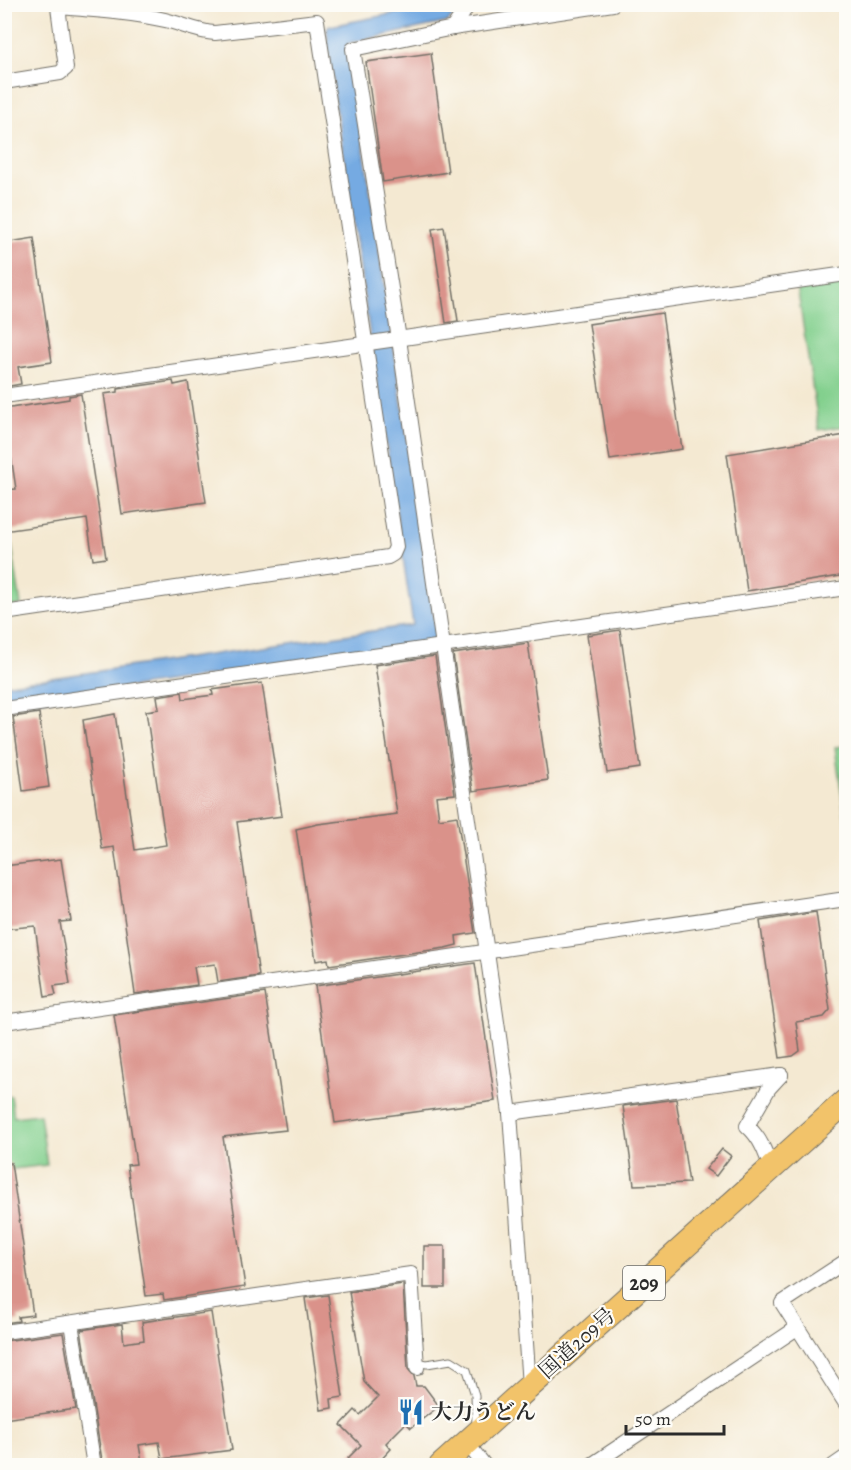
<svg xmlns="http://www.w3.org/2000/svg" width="851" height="1470" font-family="Alegreya,'Noto Serif JP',serif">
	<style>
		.green { fill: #83d08e; stroke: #577e5c; stroke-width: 1.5 }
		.water { fill: #74aae2; stroke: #506a86; stroke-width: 1.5 }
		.building { fill: #da928a }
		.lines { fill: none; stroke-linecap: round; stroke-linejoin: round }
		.lane-casing { stroke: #716e65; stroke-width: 9 }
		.street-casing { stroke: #716e65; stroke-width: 16 }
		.highway-casing { stroke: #716e65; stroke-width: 26 }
		.lane { stroke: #fff; stroke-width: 7 }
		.street { stroke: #fff; stroke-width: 14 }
		.highway { stroke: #f2c36a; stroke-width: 24 }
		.labels { text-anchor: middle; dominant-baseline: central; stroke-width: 4.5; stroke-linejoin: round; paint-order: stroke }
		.shield { fill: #fdfcf7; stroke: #6a6a68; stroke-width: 1.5 }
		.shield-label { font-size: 20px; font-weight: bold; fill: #2b2b2b }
		.street-label { font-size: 21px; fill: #2b2b2b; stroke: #fdfcf7 }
		.poi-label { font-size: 21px; font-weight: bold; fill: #2b2b2b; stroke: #fdfcf7; text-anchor: start }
	</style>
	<rect width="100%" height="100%" fill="#fdfcf7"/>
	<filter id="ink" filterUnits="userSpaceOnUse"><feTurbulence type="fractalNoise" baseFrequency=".0167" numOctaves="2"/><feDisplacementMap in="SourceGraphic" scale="12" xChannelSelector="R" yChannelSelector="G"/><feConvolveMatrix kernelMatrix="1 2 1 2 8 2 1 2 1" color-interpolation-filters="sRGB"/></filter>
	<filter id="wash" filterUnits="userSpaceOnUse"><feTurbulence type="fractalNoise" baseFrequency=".008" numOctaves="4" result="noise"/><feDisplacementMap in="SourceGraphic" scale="24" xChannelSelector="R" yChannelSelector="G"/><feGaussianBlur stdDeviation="1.35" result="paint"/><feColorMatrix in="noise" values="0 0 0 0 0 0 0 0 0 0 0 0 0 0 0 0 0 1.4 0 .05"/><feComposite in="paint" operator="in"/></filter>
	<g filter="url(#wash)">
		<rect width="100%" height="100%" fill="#f4e9d2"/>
		<!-- green -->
		<g class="green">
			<path d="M846,279V426L819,430L797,286Z"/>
			<path d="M11,541L21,605L5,607V542Z"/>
			<path d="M846,746V825L835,747Z"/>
			<path d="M11,1096L14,1117L40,1114L47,1165L5,1170L4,1097Z"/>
		</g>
		<!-- water -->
		<path class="water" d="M437,5H461L448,22L348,43L437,639L434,642L5,706L4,685L413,625L333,86L334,85L328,49L327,28L330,26Z"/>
		<g id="blocks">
			<!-- building -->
			<g class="building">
				<path d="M431,53L448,172L383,182L366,62Z"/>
				<path d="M444,227L458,321L446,323L432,229Z"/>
				<path d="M34,238L52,362L18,367L21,384L4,387V243Z"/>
				<path d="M662,313L682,449L610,460L589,324Z"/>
				<path d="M173,381L174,385L188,382L206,502L122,514L104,394L118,392V389Z"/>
				<path d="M81,394L106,558L93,560L87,519L4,531V490L16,489L4,409L69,399V396Z"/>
				<path d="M846,435V575L747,591L727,454Z"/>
				<path d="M620,630L640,768L607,773L587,635Z"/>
				<path d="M528,643L548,780L473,791L453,654Z"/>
				<path d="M435,656L455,794L436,796L439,819L457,816L475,933L456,936L457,945L445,948L329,965L328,959L316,961L296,829L318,824L397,814L375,665Z"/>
				<path d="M262,683L282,816L237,822L259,976L218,982L215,964L194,967L197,985L135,994L114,847L102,849L83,720L115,714L135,850L166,845L146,711L159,709L157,696L182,692L183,699L213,695L212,690Z"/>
				<path d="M39,713L49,787L23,791L13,717Z"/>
				<path d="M61,859L71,921L60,922L70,984L54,986L56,995L45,997L35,926L4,929V866Z"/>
				<path d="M816,912L830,1010L824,1017L796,1022L800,1051L793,1056L780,1058L760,921Z"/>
				<path d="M475,963L495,1101L335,1123L315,986Z"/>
				<path d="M265,993L286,1130L223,1137L245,1287L164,1300L163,1294L146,1296L127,1165L136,1164L114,1015Z"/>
				<path d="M676,1099L689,1183L634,1185L623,1106Z"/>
				<path d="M722,1149L731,1156L716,1176L706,1169Z"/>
				<path d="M4,1163H11L33,1315L18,1317L19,1321L4,1323Z"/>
				<rect x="424" y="1246" width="21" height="42"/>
				<path d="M403,1284L408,1369L414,1376L416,1386H424L439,1406L411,1428L406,1423L386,1443L391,1449L375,1466H356L348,1458L361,1445L341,1425L355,1410L360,1415L378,1397L364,1382L349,1292Z"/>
				<path d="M328,1295L343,1397L331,1399L332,1408L321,1410L305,1298Z"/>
				<path d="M211,1312L232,1450L162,1459L159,1442L139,1445L142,1462L103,1466L81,1330L122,1324L124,1343L144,1340L142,1322Z"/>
				<path d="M63,1333L76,1409L4,1419V1341Z"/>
			</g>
		</g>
	</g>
	<g filter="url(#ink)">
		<use href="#blocks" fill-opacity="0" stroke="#716e65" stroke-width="1.5"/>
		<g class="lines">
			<!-- lane casing -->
			<g class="lane-casing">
				<path id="lane" d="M417,1362L427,1364L451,1360L467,1370L475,1395L476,1427"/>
			</g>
			<!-- street casing -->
			<g class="street-casing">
				<g id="street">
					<path d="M453,28L469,4"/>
					<path d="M4,82L60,73L66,68L58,7C94,10 130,12 165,20C182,24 198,32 215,33L317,21L396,547L393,554L388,557L4,613"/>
					<path d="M4,396L846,274"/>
					<path d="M4,709L846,588"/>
					<path d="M4,1022L846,899"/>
					<path d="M510,1113L781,1075"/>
					<path d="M771,1169C766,1153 760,1137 747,1126L769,1088L781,1075"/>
					<path d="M846,1261L782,1303L846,1404"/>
					<path d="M71,1323L94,1466"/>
					<path d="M4,1332L411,1274L417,1368"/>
					<path d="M529,1386L510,1113L399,339L353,49L453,28L613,4"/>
					<path d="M466,1442L485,1466"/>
					<path d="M590,1466L797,1328"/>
					<path d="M833,1466L846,1457"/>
				</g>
			</g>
			<!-- highway casing -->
			<g class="highway-casing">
				<path id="highway" d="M441,1466L846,1101"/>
			</g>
			<!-- lane -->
			<use href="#lane" class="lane"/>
			<!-- street -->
			<use href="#street" class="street"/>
			<!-- highway -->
			<use href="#highway" class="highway"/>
		</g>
	</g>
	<!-- icons -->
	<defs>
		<g id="restaurant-bare" transform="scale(2.07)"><path d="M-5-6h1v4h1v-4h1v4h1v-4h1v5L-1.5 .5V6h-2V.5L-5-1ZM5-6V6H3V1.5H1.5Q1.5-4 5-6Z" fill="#1f6fb2" stroke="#fdfcf7" stroke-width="2.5" paint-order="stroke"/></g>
	</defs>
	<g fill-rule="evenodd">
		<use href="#restaurant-bare" x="411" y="1412"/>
	</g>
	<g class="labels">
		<!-- shield labels -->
		<rect class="shield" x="623" y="1266" width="42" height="34" rx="4.5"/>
		<g class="shield-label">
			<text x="644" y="1283">209</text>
		</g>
		<!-- street labels -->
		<g class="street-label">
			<text transform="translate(577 1343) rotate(-42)">国道209号</text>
		</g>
		<!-- poi labels -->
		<g class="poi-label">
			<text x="431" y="1412">大力うどん</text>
		</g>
	</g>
	<!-- margin -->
	<rect width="851" height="1470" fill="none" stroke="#fdfcf7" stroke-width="24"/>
	<!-- scale -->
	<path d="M626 1425v9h98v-9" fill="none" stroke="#2b2b2b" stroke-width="3"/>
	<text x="635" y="1425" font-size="18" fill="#2b2b2b" stroke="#fdfcf7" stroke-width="4.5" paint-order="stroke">50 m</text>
</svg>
